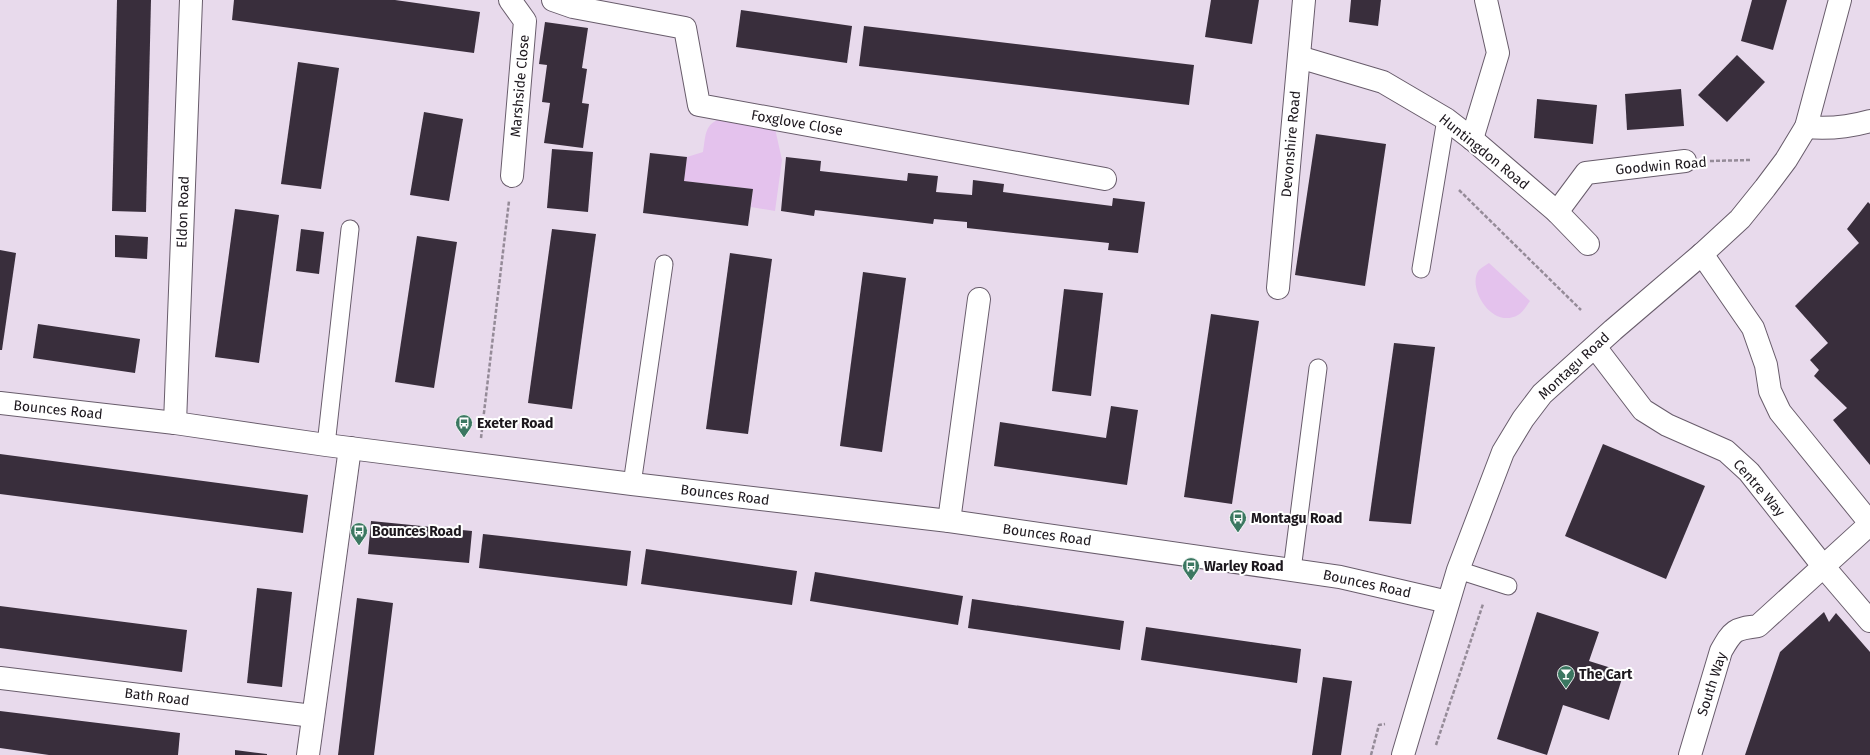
<svg xmlns="http://www.w3.org/2000/svg" width="1870" height="755" font-family="'Fira Sans',sans-serif">
	<style>
		.green { fill: #e4c2ed }
		.building { fill: #392e3c }
		.lines { fill: none; stroke-linecap: round; stroke-linejoin: round }
		.service-casing { stroke: #685c6b; stroke-width: 19 }
		.minor-casing { stroke: #685c6b; stroke-width: 24 }
		.tertiary-casing { stroke: #685c6b; stroke-width: 24 }
		.secondary-casing { stroke: #685c6b; stroke-width: 24 }
		.path { stroke: #958b98; stroke-width: 2.5; stroke-dasharray: 4 2; stroke-linecap: butt }
		.service { stroke: #fff; stroke-width: 17 }
		.minor { stroke: #fff; stroke-width: 22 }
		.tertiary { stroke: #fff; stroke-width: 22 }
		.secondary { stroke: #fff; stroke-width: 22 }
		.labels { text-anchor: middle; dominant-baseline: central; stroke-width: 4; stroke-linejoin: round; paint-order: stroke }
		.street-label { font-size: 14px; fill: #1c171d; stroke: #fff }
		.poi-label { font-size: 14px; font-weight: bold; fill: #1c171d; stroke: #fff; text-anchor: start }
	</style>
	<rect width="100%" height="100%" fill="#e8daec"/>
	<!-- green -->
	<g class="green">
		<path d="M722,118L774,124L782,160L775,211L751,207L753,189L684,181L687,157L703,152C706,135 704,124 722,118Z"/>
		<path d="M1489,263L1530,301C1527,305 1523,312 1518,315C1492,330 1466,287 1479,270C1482,267 1486,265 1489,263Z"/>
	</g>
	<!-- building -->
	<g class="building">
		<path d="M117,0H151L146,212L112,211Z"/>
		<path d="M234,0H395L480,12L474,53L232,20Z"/>
		<path d="M1211,0H1259L1252,44L1205,37Z"/>
		<path d="M1351,0H1381L1378,26L1349,22Z"/>
		<path d="M1752,0H1787L1773,50L1741,41Z"/>
		<path d="M741,10L852,26L847,63L736,47Z"/>
		<path d="M545,22L588,28L582,68L587,69L582,103L589,104L583,148L544,143L550,103L542,102L547,65L539,64Z"/>
		<path d="M864,26L1194,65L1189,105L859,66Z"/>
		<path d="M1737,55L1765,82L1727,122L1698,95Z"/>
		<path d="M298,62L339,68L321,189L281,184Z"/>
		<path d="M1681,89L1684,126L1627,130L1625,94Z"/>
		<path d="M1537,99L1597,105L1593,144L1534,138Z"/>
		<path d="M424,112L463,119L449,201L410,195Z"/>
		<path d="M1316,134L1386,144L1365,286L1295,275Z"/>
		<path d="M552,149L593,152L588,212L547,208Z"/>
		<path d="M650,153L687,157L684,181L753,189L748,226L643,213Z"/>
		<path d="M786,157L821,161L820,171L907,181L908,173L938,176L936,192L972,195L973,180L1004,184L1003,192L1112,206L1113,198L1145,202L1138,253L1108,250L1109,243L967,228V222L934,219L933,224L815,210L814,216L781,211Z"/>
		<path d="M1868,202L1870,204V465L1833,420L1847,408L1814,376L1819,370L1810,360L1828,343L1795,306L1859,243L1847,229Z"/>
		<path d="M235,209L279,215L259,363L215,357Z"/>
		<path d="M301,229L324,232L319,274L296,271Z"/>
		<path d="M552,229L596,234L572,409L528,403Z"/>
		<path d="M115,235L148,237L147,259L115,257Z"/>
		<path d="M417,236L457,242L434,388L395,382Z"/>
		<path d="M0,250L16,253L2,350H0Z"/>
		<path d="M730,253L772,259L748,434L706,429Z"/>
		<path d="M863,272L906,278L882,452L840,446Z"/>
		<path d="M1064,289L1103,293L1091,396L1052,391Z"/>
		<path d="M1211,314L1259,321L1232,504L1184,497Z"/>
		<path d="M38,324L140,339L135,373L33,358Z"/>
		<path d="M1394,343L1435,347L1411,524L1369,521Z"/>
		<path d="M1111,406L1138,410L1127,485L994,466L1000,422L1106,438Z"/>
		<path d="M1603,444L1705,486L1666,579L1565,536Z"/>
		<path d="M0,454L308,495L303,533L0,494Z"/>
		<path d="M371,521L472,531L469,563L368,554Z"/>
		<path d="M483,534L631,551L627,586L479,568Z"/>
		<path d="M646,549L797,571L792,605L641,584Z"/>
		<path d="M815,572L963,596L958,625L810,601Z"/>
		<path d="M257,588L292,592L282,687L247,683Z"/>
		<path d="M357,598L393,603L374,755H338Z"/>
		<path d="M972,599L1124,621L1120,650L968,628Z"/>
		<path d="M0,606L187,630L182,672L0,648Z"/>
		<path d="M1537,612L1599,632L1589,661L1624,672L1609,720L1563,705L1547,755L1497,739Z"/>
		<path d="M1824,612L1829,622L1836,613L1870,652V755H1745L1780,652Z"/>
		<path d="M1146,627L1301,649L1297,683L1141,660Z"/>
		<path d="M1323,677L1352,681L1341,755H1312Z"/>
		<path d="M0,711L180,733L178,755H49L0,748Z"/>
		<path d="M235,750L267,754V755H235Z"/>
	</g>
	<g class="lines">
		<!-- service casing -->
		<g class="service-casing">
			<g id="service">
				<path d="M1421,269L1446,119"/>
				<path d="M326,445L350,229"/>
				<path d="M632,484L664,264"/>
				<path d="M1292,570L1318,368"/>
				<path d="M1458,570L1508,586"/>
			</g>
		</g>
		<!-- minor casing -->
		<g class="minor-casing">
			<g id="minor">
				<path d="M510,0L525,21L512,176"/>
				<path d="M553,0L573,7L685,28L699,105L1105,179"/>
				<path d="M1299,57L1383,82L1446,119L1472,139L1557,212L1588,244"/>
				<path d="M1806,127C1828,129 1849,127 1870,121"/>
				<path d="M1472,139L1498,53L1486,0"/>
				<path d="M1557,212L1586,173L1685,161"/>
				<path d="M1702,254L1753,328L1766,365L1770,391L1780,412L1870,523"/>
				<path d="M1278,288L1304,0"/>
				<path d="M1595,347L1643,410L1667,425L1726,451L1749,472L1823,566L1870,621"/>
				<path d="M175,423L191,0"/>
				<path d="M949,521L979,299"/>
				<path d="M0,678L313,716"/>
				<path d="M308,755L350,448"/>
				<path d="M1690,755L1721,651C1733,630 1734,629 1758,626L1870,524"/>
			</g>
		</g>
		<!-- tertiary casing -->
		<g class="tertiary-casing">
			<path id="tertiary" d="M0,403L175,423L326,445L632,484L949,521L1340,577L1448,602"/>
		</g>
		<!-- secondary casing -->
		<g class="secondary-casing">
			<path id="secondary" d="M1403,755L1458,570L1503,452L1523,419L1542,394L1613,330L1702,254L1740,219L1765,188L1786,160L1806,127L1840,0"/>
		</g>
		<!-- path -->
		<g class="path">
			<path d="M1710,161L1751,160"/>
			<path d="M1459,190L1581,310"/>
			<path d="M481,438L509,201"/>
			<path d="M1436,745L1483,604"/>
			<path d="M1371,755L1379,725L1385,724"/>
		</g>
		<!-- service -->
		<use href="#service" class="service"/>
		<!-- minor -->
		<use href="#minor" class="minor"/>
		<!-- tertiary -->
		<use href="#tertiary" class="tertiary"/>
		<!-- secondary -->
		<use href="#secondary" class="secondary"/>
	</g>
	<!-- icons -->
	<defs>
		<g id="bus-pin" transform="scale(0.9)"><path d="M0 17L-7.5 6A9.5 9.5 0 1 1 7.5 6Z" fill="#3b7761" stroke="#fff"/><path d="M-5-6H5V4H4V6H2V4H-2V6H-4V4H-5ZM-3.5-4V0h7V-4ZM-3.5 1.2v1.5H-2V1.2ZM2 1.2v1.5H3.5V1.2Z" fill="#fff"/></g>
		<g id="bar-pin" transform="scale(0.9)"><path d="M0 17L-7.5 6A9.5 9.5 0 1 1 7.5 6Z" fill="#3b7761" stroke="#fff"/><path d="M-6-5H6L.8 .8V4.5H3.5V6h-7V4.5H-.8V.8Z" fill="#fff"/></g>
	</defs>
	<g fill-rule="evenodd">
		<use href="#bus-pin" x="464" y="423"/>
		<use href="#bus-pin" x="1238" y="518"/>
		<use href="#bus-pin" x="359" y="531"/>
		<use href="#bus-pin" x="1191" y="566"/>
		<use href="#bar-pin" x="1566" y="674"/>
	</g>
	<g class="labels">
		<!-- street labels -->
		<g class="street-label">
			<text transform="translate(520 86) rotate(-85)">Marshside Close</text>
			<text transform="translate(797 123) rotate(10)">Foxglove Close</text>
			<text transform="translate(1291 144) rotate(-85)">Devonshire Road</text>
			<text transform="translate(1484 152) rotate(39)">Huntingdon Road</text>
			<text transform="translate(1661 166) rotate(-5)">Goodwin Road</text>
			<text transform="translate(183 212) rotate(-88)">Eldon Road</text>
			<text transform="translate(1574 366) rotate(-43)">Montagu Road</text>
			<text transform="translate(58 410) rotate(6)">Bounces Road</text>
			<text transform="translate(1759 488) rotate(49)">Centre Way</text>
			<text transform="translate(725 495) rotate(7)">Bounces Road</text>
			<text transform="translate(1047 535) rotate(8)">Bounces Road</text>
			<text transform="translate(1367 584) rotate(12)">Bounces Road</text>
			<text transform="translate(1712 684) rotate(-72)">South Way</text>
			<text transform="translate(157 697) rotate(7)">Bath Road</text>
		</g>
		<!-- poi labels -->
		<g class="poi-label">
			<text x="477" y="423">Exeter Road</text>
			<text x="1251" y="518">Montagu Road</text>
			<text x="372" y="531">Bounces Road</text>
			<text x="1204" y="566">Warley Road</text>
			<text x="1579" y="674">The Cart</text>
		</g>
	</g>
</svg>
